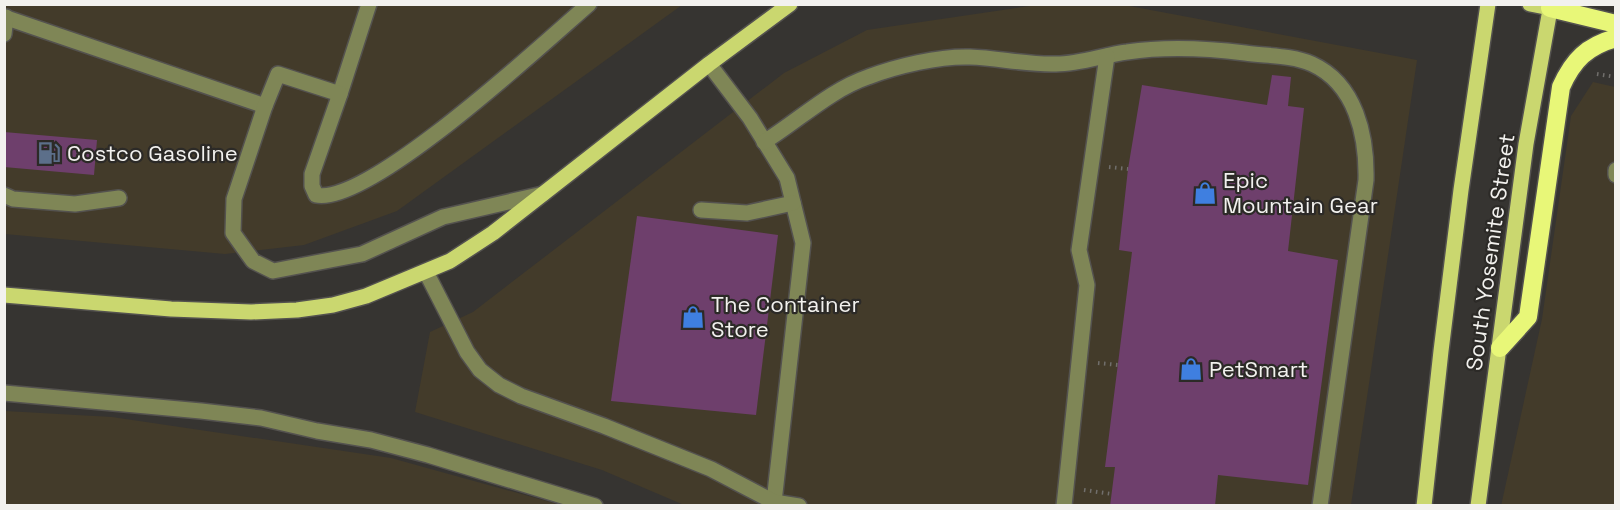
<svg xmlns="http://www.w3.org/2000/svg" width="1620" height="510" font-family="'Space Grotesk',sans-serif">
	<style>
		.commercial { fill: #433b2a }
		.building { fill: #6e3f6c }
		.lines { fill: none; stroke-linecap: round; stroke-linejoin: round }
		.minor-casing { stroke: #54524f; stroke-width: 18 }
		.major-casing { stroke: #54524f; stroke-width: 18 }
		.highway-casing { stroke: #54524f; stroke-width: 21 }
		.path { stroke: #716f6c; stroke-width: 4; stroke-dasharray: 1.5 4.5; stroke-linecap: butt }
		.minor { stroke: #7f8656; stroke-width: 15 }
		.major { stroke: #cad76f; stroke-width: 15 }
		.highway { stroke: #e8f778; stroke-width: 18 }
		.labels { text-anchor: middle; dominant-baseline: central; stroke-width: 4.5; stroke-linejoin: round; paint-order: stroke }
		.poi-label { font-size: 22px; fill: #f2f1ee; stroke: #2c2a27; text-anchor: start }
		.street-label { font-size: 22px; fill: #f2f1ee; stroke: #2c2a27 }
	</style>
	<rect width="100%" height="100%" fill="#363431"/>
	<!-- commercial -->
	<g class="commercial">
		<path d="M4,5H682L397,211L304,245L225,254L5,234Z"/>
		<path d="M1036,5H1124L1417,60L1351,505H684L602,470L415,412L430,332L473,312L784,73L867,30Z"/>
		<path d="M1593,82L1615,87V505L1501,506L1542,319L1571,116Z"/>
		<path d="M5,411L112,417L391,458L561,505H5Z"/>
	</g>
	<!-- building -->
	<g class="building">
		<path d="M1272,75L1291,77L1288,106L1304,108L1288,251L1338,260L1308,485L1218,475L1215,506H1110L1115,467H1105L1132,252L1119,250L1128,169L1142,85L1267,105Z"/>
		<path d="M4,132L97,140L94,175L4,167Z"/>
		<path d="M637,216L778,235L756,415L611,401Z"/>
	</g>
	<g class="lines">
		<!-- minor casing -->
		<g class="minor-casing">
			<g id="minor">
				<path d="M4,17L265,106"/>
				<path d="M4,34L6,17"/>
				<path d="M709,64L750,118L787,178L803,243L774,502"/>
				<path d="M340,94L369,4"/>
				<path d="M764,142C798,121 830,90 868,77C897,66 939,56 970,57C999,58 1027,65 1056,64C1081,64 1103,55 1127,52C1167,46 1205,48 1245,53C1266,56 1292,55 1312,64C1356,84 1367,136 1366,180L1320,506"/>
				<path d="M1616,170V175"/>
				<path d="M543,194L443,217L362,254L273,271L253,261L233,233L234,199L265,106L278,74L340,94L312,174V186L316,195C368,207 545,42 589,4"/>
				<path d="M4,195L13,199L75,204L119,198"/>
				<path d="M701,210L747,213L793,203"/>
				<path d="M426,272L467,352L480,370L499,385L521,396L604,426L711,469L774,502L799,506"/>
				<path d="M4,393L201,411L261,418L317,431L371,440L428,455L595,506"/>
				<path d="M1064,506L1087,285L1079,250L1107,56"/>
			</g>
		</g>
		<!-- major casing -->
		<g class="major-casing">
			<g id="major">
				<path d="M1530,4L1550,8"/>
				<path d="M4,295L171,309L251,312L297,310L333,305L366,296L450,261L493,233L709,64L790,4"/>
				<path d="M1424,506L1441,351L1461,190L1488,4"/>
				<path d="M1478,506L1526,144L1551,4"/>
			</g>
		</g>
		<!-- highway casing -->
		<g class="highway-casing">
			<g id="highway">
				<path d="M1550,8L1616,24"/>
				<path d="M1500,348L1528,317L1561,87C1573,60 1587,46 1616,38"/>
			</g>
		</g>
		<!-- path -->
		<g class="path">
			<path d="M1597,74L1616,77"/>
			<path d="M1109,167L1128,169"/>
			<path d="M1098,363L1118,365"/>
			<path d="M1084,490L1112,494"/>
		</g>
		<!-- minor -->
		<use href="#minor" class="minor"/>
		<!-- major -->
		<use href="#major" class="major"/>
		<!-- highway -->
		<use href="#highway" class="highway"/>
	</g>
	<!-- icons -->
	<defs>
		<g id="fuel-bare" transform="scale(1.8)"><path d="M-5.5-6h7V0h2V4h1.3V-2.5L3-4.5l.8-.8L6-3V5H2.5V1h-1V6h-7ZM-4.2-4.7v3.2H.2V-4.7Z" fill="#5c6f8a" stroke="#2c2a27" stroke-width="2.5" paint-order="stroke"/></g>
		<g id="shop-bare" transform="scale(1.8)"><path d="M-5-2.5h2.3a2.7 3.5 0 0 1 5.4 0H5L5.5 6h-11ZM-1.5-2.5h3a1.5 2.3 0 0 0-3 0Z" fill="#3f7fe0" stroke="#2c2a27" stroke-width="2.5" paint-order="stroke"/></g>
	</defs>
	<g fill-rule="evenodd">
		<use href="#fuel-bare" x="49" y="153"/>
		<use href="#shop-bare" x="1205" y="193"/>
		<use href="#shop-bare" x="693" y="317"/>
		<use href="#shop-bare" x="1191" y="369"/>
	</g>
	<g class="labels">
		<!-- poi labels -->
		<g class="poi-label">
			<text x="67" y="153">Costco Gasoline</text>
			<text x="1223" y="180">Epic<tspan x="1223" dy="25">Mountain Gear</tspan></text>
			<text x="711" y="304">The Container<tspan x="711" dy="25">Store</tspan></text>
			<text x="1209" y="369">PetSmart</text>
		</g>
		<!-- street labels -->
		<g class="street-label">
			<text transform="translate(1490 252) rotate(-82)">South Yosemite Street</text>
		</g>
	</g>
	<!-- border -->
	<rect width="1620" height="510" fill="none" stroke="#f2f1ee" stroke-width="12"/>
</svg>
